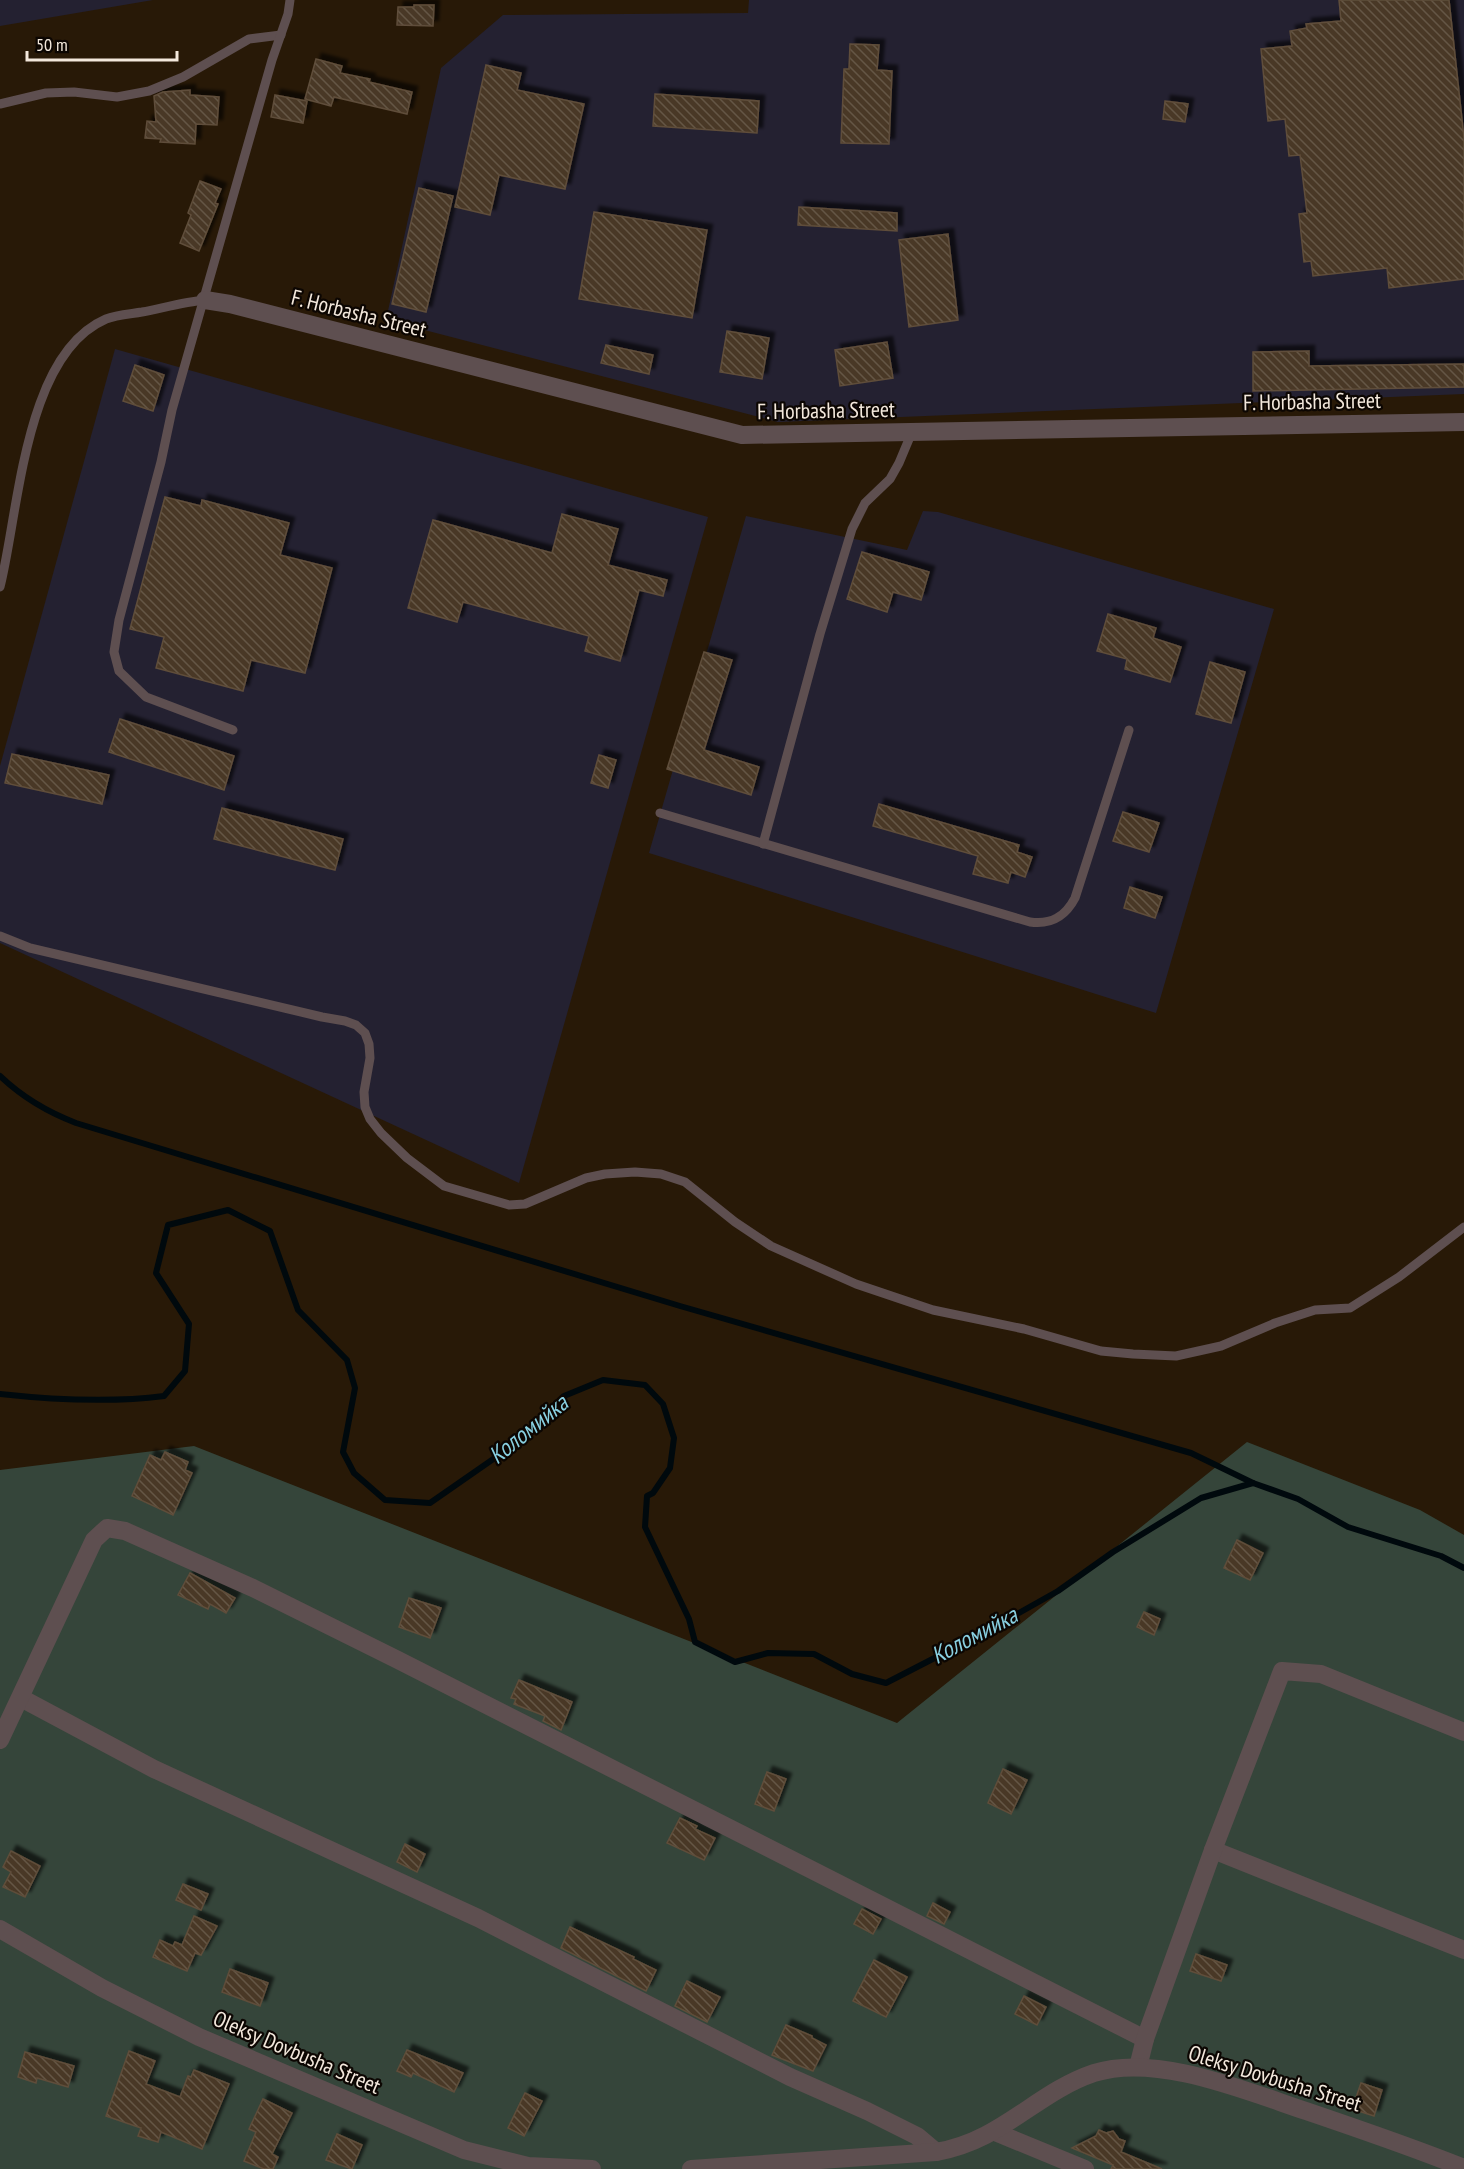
<svg xmlns="http://www.w3.org/2000/svg" width="1464" height="2169" font-family="'PT Sans Narrow',sans-serif">
	<style>
		.industrial { fill: #242131 }
		.green { fill: #35453a }
		.lines { fill: none; stroke-linecap: round; stroke-linejoin: round }
		.stream { stroke: #00090d; stroke-width: 6 }
		.building { fill: url(#building-back-hatch); stroke: #5f4d3a; stroke-width: 1.5; filter: url(#shadow) }
		.service { stroke: #5e4f50; stroke-width: 9 }
		.minor { stroke: #5e4f50; stroke-width: 18 }
		.labels { text-anchor: middle; dominant-baseline: central; stroke-width: 4.5; stroke-linejoin: round; paint-order: stroke }
		.street-label { font-size: 22px; fill: #f3e8dc; stroke: #0c0602 }
		.water-label { font-size: 24px; font-style: italic; fill: #89d0e1; stroke: #0c0602 }
	</style>
	<defs>
		<pattern id="building-back-hatch" width="6" height="6" patternUnits="userSpaceOnUse" patternTransform="scale(1.5)"><rect width="6" height="6" fill="#4a3926"/><path d="M-1 5l2 2M0 0l6 6M5-1l2 2" fill="none" stroke="#655645"/></pattern>
		<filter id="shadow"><feDropShadow dx="5.5" dy="-5.5" stdDeviation="1.5" flood-color="#0009"/></filter>
	</defs>
	<rect width="100%" height="100%" fill="#281907"/>
	<!-- industrial -->
	<g class="industrial">
		<path d="M0,0H153L0,26Z"/>
		<path d="M749,0H1464V394L778,422L386,320L441,68L503,15L748,13Z"/>
		<path d="M115,349L708,517L519,1183L0,943V766Z"/>
		<path d="M923,511L938,512L1274,609L1156,1013L649,853L746,516L907,550Z"/>
	</g>
	<!-- green -->
	<path class="green" d="M1247,1442L1420,1510L1464,1535V2169H0V1470L194,1446L897,1723Z"/>
	<g class="lines">
		<!-- stream -->
		<g class="stream">
			<path d="M0,1076C23,1098 47,1112 76,1123L680,1306L1191,1453L1253,1483"/>
			<path d="M0,1394C55,1400 110,1403 164,1396L185,1371L189,1324L156,1273L168,1225L228,1210L270,1231L298,1310L347,1360L355,1388L343,1452L354,1473L385,1500L430,1503L515,1444L564,1396L603,1380L645,1385L663,1404L674,1438L670,1468L653,1493L647,1496L645,1527L689,1619L695,1642L735,1662L768,1653L814,1654L852,1674L886,1683L987,1631L1058,1591L1113,1552L1201,1498L1253,1483L1298,1499L1348,1527L1441,1556L1464,1568"/>
		</g>
	</g>
	<!-- building -->
	<g class="building">
		<path d="M1339,0H1449L1464,138V279L1389,288L1387,268L1313,276L1311,261L1304,262L1299,214L1307,213L1300,155L1289,156L1285,119L1268,121L1261,49L1292,46L1290,31L1307,28L1306,24L1341,21Z"/>
		<path d="M414,5H434L433,26L397,25L398,7H414Z"/>
		<path d="M850,44L879,45L877,70L892,71L889,144L841,143L844,69H849Z"/>
		<path d="M316,59L342,66L340,73L370,79L369,82L412,92L407,114L334,97L331,106L305,99Z"/>
		<path d="M486,65L521,73L517,90L584,104L565,189L499,175L490,215L455,207Z"/>
		<path d="M190,90V95L219,97L217,125L196,124L195,144L160,142L161,139L145,138L147,121L156,122L154,96L163,92Z"/>
		<path d="M655,94L759,101L757,133L653,126Z"/>
		<path d="M275,95L307,101L303,123L271,117Z"/>
		<path d="M1165,101L1188,104L1185,122L1163,119Z"/>
		<path d="M200,181L221,189L215,203L218,204L199,251L180,243L191,215L188,213Z"/>
		<path d="M419,188L453,196L426,312L392,304Z"/>
		<path d="M799,207L897,213V231L798,225Z"/>
		<path d="M594,212L707,230L692,318L579,299Z"/>
		<path d="M948,234L958,320L909,327L899,240Z"/>
		<path d="M727,331L769,338L762,379L720,372Z"/>
		<path d="M887,342L893,378L840,386L835,350Z"/>
		<path d="M606,345L653,355L649,374L601,363Z"/>
		<path d="M1309,351V366L1464,364V387L1253,391V352Z"/>
		<path d="M135,365L164,375L153,411L123,401Z"/>
		<path d="M165,497L201,506L202,500L289,523L280,555L332,568L305,673L251,660L243,691L156,668L164,637L130,629Z"/>
		<path d="M562,514L618,529L608,565L667,580L663,596L639,590L620,661L585,651L589,636L463,602L457,622L408,608L433,520L552,553Z"/>
		<path d="M862,552L929,572L921,600L893,592L887,612L847,599Z"/>
		<path d="M1108,614L1156,628L1153,638L1181,647L1170,682L1125,669L1127,659L1097,651Z"/>
		<path d="M704,652L732,660L704,750L759,767L751,795L667,769Z"/>
		<path d="M1210,662L1245,672L1231,723L1196,714Z"/>
		<path d="M120,719L234,756L224,790L109,752Z"/>
		<path d="M12,754L109,775L102,804L5,783Z"/>
		<path d="M599,755L616,760L608,788L591,783Z"/>
		<path d="M879,804L1019,845L1017,852L1032,857L1025,877L1011,872L1008,883L973,874L978,856L873,826Z"/>
		<path d="M222,808L343,839L335,870L214,839Z"/>
		<path d="M1123,812L1159,823L1149,852L1113,841Z"/>
		<path d="M1130,887L1162,897L1155,918L1124,908Z"/>
		<path d="M165,1452L188,1462L185,1470L192,1473L173,1515L132,1496L150,1455L161,1460Z"/>
		<path d="M1237,1540L1263,1553L1250,1580L1224,1568Z"/>
		<path d="M190,1573L235,1598L226,1613L210,1604L208,1609L178,1595Z"/>
		<path d="M409,1598L441,1608L430,1638L399,1627Z"/>
		<path d="M1144,1612L1160,1619L1154,1635L1137,1627Z"/>
		<path d="M519,1680L572,1702L561,1730L543,1721L545,1716L514,1704L516,1699L511,1698Z"/>
		<path d="M1003,1769L1027,1780L1011,1814L988,1803Z"/>
		<path d="M767,1772L786,1779L774,1811L755,1804Z"/>
		<path d="M680,1818L697,1826L695,1829L715,1838L704,1860L667,1843Z"/>
		<path d="M405,1844L425,1854L417,1872L397,1862Z"/>
		<path d="M11,1851L40,1866L25,1897L3,1887L11,1872L3,1867Z"/>
		<path d="M183,1884L208,1894L201,1910L176,1900Z"/>
		<path d="M933,1903L950,1912L944,1924L927,1916Z"/>
		<path d="M862,1909L881,1919L873,1934L854,1924Z"/>
		<path d="M194,1916L217,1926L201,1955L195,1953L187,1971L153,1957L160,1940L173,1946L175,1942L182,1945Z"/>
		<path d="M570,1927L634,1957L633,1959L656,1970L646,1991L561,1948Z"/>
		<path d="M1196,1954L1227,1965L1221,1981L1190,1971Z"/>
		<path d="M874,1960L907,1977L886,2017L853,2001Z"/>
		<path d="M230,1969L268,1983L260,2006L222,1992Z"/>
		<path d="M687,1981L720,1997L707,2022L675,2006Z"/>
		<path d="M1024,1996L1046,2007L1037,2025L1015,2014Z"/>
		<path d="M786,2025L812,2036V2038L826,2045L813,2071L772,2055Z"/>
		<path d="M407,2050L463,2073L454,2092L413,2073L411,2077L397,2071Z"/>
		<path d="M129,2051L155,2061L146,2084L180,2097L188,2076L191,2077L194,2070L229,2084L202,2149L161,2132L158,2142L138,2136L141,2128L106,2116Z"/>
		<path d="M25,2052L74,2066L68,2087L37,2078L36,2083L18,2077Z"/>
		<path d="M1361,2083L1382,2090L1374,2116L1352,2109Z"/>
		<path d="M525,2093L542,2101L524,2136L508,2128Z"/>
		<path d="M263,2099L292,2113L272,2154L278,2157L273,2169H264L244,2161L256,2132L249,2129Z"/>
		<path d="M1099,2130L1106,2133L1113,2131L1119,2139L1125,2141L1121,2152L1162,2169H1111L1113,2165L1072,2148L1096,2136Z"/>
		<path d="M337,2134L362,2145L352,2169L326,2160Z"/>
	</g>
	<g class="lines">
		<!-- service -->
		<g class="service">
			<path d="M0,104L46,93L74,92L117,97L149,91L183,77L249,39L281,35"/>
			<path d="M0,587C19,512 24,354 106,319C116,315 130,314 142,312C163,308 184,302 205,300"/>
			<path d="M233,730L146,697L119,671L114,652L119,620L161,462L172,410L272,60L288,14L290,0"/>
			<path d="M660,813L1030,922C1051,925 1065,917 1075,898L1129,730"/>
			<path d="M763,844L820,634L852,529L865,503L890,479L899,463L912,432"/>
			<path d="M0,936L30,948L322,1017L345,1021L356,1025L365,1033L369,1044L370,1058L364,1092L365,1107L370,1119L381,1133L407,1158L444,1186L509,1205L525,1204L586,1178L605,1174L635,1172L661,1174L685,1182L735,1222L771,1246L856,1284L933,1310L1024,1329L1101,1351L1133,1354L1176,1356L1221,1346L1275,1323L1315,1310L1350,1308L1399,1277L1464,1227"/>
		</g>
		<!-- minor -->
		<g class="minor">
			<path d="M205,300L230,304L742,435L1464,422"/>
			<path d="M21,1698L154,1769L478,1918L790,2077L867,2111L917,2136L936,2152"/>
			<path d="M0,1740L94,1540L107,1528L125,1531L253,1588L396,1659L1145,2039"/>
			<path d="M1213,1850L1464,1950"/>
			<path d="M0,1929L102,1988L199,2037L464,2150L528,2166L592,2169"/>
			<path d="M1138,2067L1145,2039L1213,1850L1282,1671L1321,1674L1464,1732"/>
			<path d="M995,2132L1085,2169"/>
			<path d="M691,2169L936,2152C1002,2141 1035,2093 1094,2073C1156,2053 1246,2091 1306,2111C1359,2129 1412,2147 1464,2168"/>
		</g>
	</g>
	<g class="labels">
		<!-- street labels -->
		<g class="street-label">
			<text transform="translate(359 313) rotate(14)">F. Horbasha Street</text>
			<text transform="translate(1312 401) rotate(-1)">F. Horbasha Street</text>
			<text transform="translate(826 410) rotate(-1)">F. Horbasha Street</text>
			<text transform="translate(297 2052) rotate(23)">Oleksy Dovbusha Street</text>
			<text transform="translate(1275 2078) rotate(17)">Oleksy Dovbusha Street</text>
		</g>
		<!-- water labels -->
		<g class="water-label">
			<text transform="translate(528 1429) rotate(-39)">Коломийка</text>
			<text transform="translate(974 1635) rotate(-28)">Коломийка</text>
		</g>
	</g>
	<!-- scale -->
	<path d="M27 51v9h150v-9" fill="none" stroke="#f3e8dc" stroke-width="3"/>
	<text x="36" y="51" font-size="18" fill="#f3e8dc" stroke="#0c0602" stroke-width="4.5" paint-order="stroke">50 m</text>
</svg>
